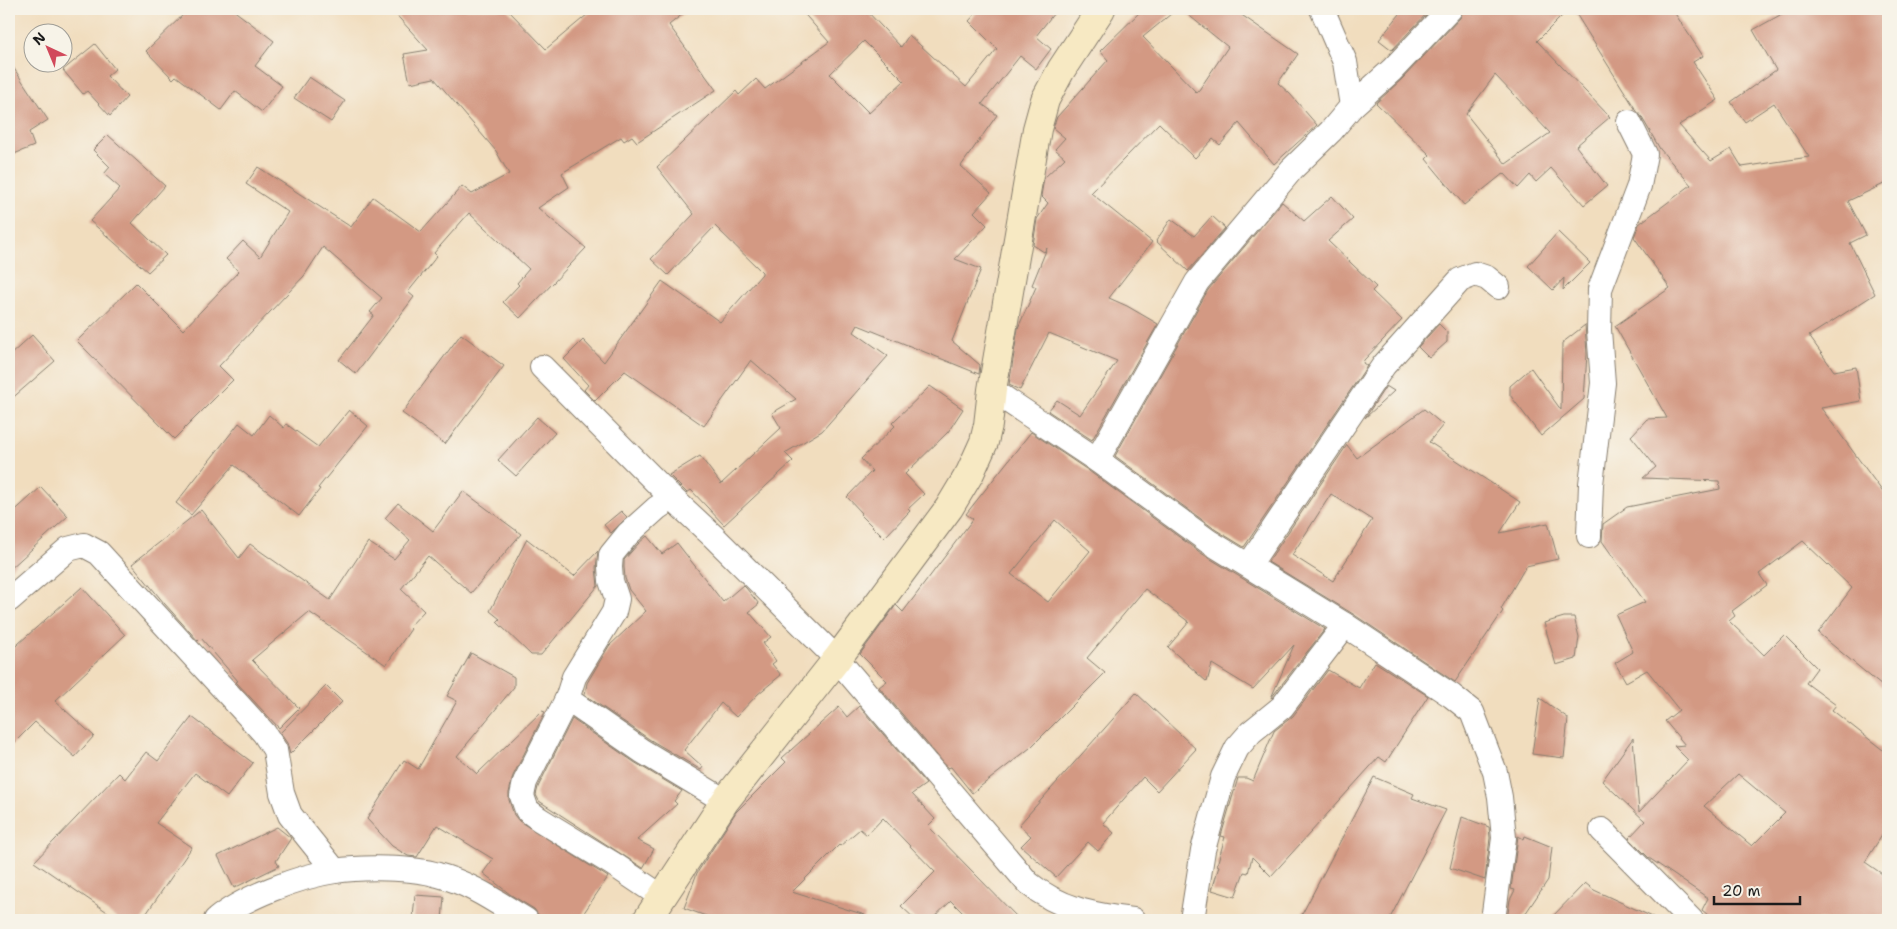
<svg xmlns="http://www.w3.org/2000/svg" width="1897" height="929" font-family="'Shantell Sans',sans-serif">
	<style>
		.building { fill: #d39983; fill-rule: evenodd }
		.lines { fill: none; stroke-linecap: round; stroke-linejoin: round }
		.street-casing { stroke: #867c6d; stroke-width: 26 }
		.secondary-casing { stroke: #867c6d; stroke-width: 30 }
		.street { stroke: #fff; stroke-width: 24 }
		.secondary { stroke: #f7e9c3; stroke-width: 28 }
	</style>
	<rect width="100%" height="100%" fill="#f7f3e8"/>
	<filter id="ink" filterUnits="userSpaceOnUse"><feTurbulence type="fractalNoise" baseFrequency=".02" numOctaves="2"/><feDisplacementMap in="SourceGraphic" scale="10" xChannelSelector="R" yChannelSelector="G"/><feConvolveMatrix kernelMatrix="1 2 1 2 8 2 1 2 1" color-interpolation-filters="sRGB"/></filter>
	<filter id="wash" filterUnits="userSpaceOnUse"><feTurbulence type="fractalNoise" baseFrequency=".0096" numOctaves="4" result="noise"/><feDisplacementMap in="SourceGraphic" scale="20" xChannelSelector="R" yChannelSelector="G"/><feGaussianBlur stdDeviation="1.12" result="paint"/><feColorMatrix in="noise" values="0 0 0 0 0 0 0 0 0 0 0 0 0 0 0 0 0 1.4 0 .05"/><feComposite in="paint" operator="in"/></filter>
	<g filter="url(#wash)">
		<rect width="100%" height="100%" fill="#f1ddbe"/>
		<g id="blocks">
			<!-- building -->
			<g class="building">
				<path d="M189,9H232L274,41L255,66L282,86L262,112L235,91L221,110L176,76L173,79L146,51Z"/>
				<path d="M391,9H507L546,49L594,9H689L669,25L716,90L637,142L632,136L624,141L621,137L562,173L569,187L538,208L586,248L520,318L503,302L519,285L517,283L529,269L469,213L434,253L437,256L408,292L414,297L356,374L339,360L374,315L370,312L382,298L323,247L304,276L219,366L233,380L174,439L77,341L136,283L183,330L239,271L226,259L243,241L260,257L288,212L246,184L258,167L351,227L373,197L421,232L462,186L472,194L509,174L496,151L434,78L410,83L404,54L428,50Z"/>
				<path d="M800,9H865L901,47L909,35L966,87L997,49L969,21L980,9H1056L1054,13L1036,36L1051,49L1036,69L1020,56L982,104L997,115L961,166L991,193L974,212L987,225L955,259L981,269L952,341L980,365L979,374L858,325L854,332L888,356L822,431L785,453L793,461L724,525L691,490L687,493L669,475L700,456L721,484L781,428L772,413L796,399L751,360L704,426L625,371L595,401L584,390L588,385L564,359L583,340L604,362L662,281L720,322L762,274V272L715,226L668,275L651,259L694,214L657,167L736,91L739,95L756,79L765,89L829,42ZM864,41L904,81L869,113L830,74Z"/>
				<path d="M1143,9H1177L1143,37L1197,93L1228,47L1181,9H1233L1298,54L1278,83L1290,94L1317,125L1274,164L1239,123L1220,145L1213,139L1195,158L1159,123L1091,193L1152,242L1109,298L1127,306L1158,324L1092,440L1048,411L1057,400L1080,415L1117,361L1049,333L1020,390L1009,385L1018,328L1036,287L1032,285L1047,248L1044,252L1033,245L1037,219L1048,203L1041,196L1044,178L1065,158L1055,149L1065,138L1053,128L1057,117L1108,60L1100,51Z"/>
				<path d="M1404,9H1431L1392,50L1379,40Z"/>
				<path d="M1463,9H1569L1537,41L1610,117L1576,146L1607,186L1584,205L1551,168L1536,182L1530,175L1518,188L1504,173L1464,205L1426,159L1430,155L1376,103L1402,79L1460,18ZM1495,75L1550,133L1506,164L1466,114Z"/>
				<path d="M1573,9H1672L1703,56L1693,62L1718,100L1679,125L1711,161L1731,149L1742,167L1809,157L1774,103L1745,122L1731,102L1776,70L1753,30L1791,9H1888V182L1848,201L1866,235L1850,243L1875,294L1809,336L1834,371L1856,367L1861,401L1821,408L1888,499V691L1818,633L1852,588L1803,541L1759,574L1767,585L1732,611L1735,616L1729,621L1764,655L1784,635L1817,668L1806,683L1836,705L1832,710L1888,754V826L1865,862L1888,878V910L1880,920H1714L1702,910L1708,898L1649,858L1629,838L1645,821L1602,781L1633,738L1639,812L1688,760L1674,746L1685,745L1665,721L1679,710L1647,670L1626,682L1615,663L1633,652L1616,615L1645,602L1602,541L1603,524L1627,507L1720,489L1719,481L1643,478L1656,467L1631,436L1647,419L1667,418L1615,326L1670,288L1634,237L1639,224L1691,185L1660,149L1641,116L1636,110ZM1738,774L1785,813L1752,846L1704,806Z"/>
				<path d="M95,44L115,69L107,76L127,97L110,116L87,91L83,94L63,70Z"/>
				<path d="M9,61L48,120L29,132L34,146L9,156Z"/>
				<path d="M309,77L345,101L331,122L294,98Z"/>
				<path d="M108,135L165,186L132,223L166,255L148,272L90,221L120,188L104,174L110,167L93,150Z"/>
				<path d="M1332,196L1353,219L1328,241L1376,287L1372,291L1402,320L1364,360L1363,363L1367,366L1244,547L1216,530L1115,456L1208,290L1282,202L1304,221Z"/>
				<path d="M1212,216L1225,228L1188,271L1156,241L1171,219L1194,236Z"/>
				<path d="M1558,232L1590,263L1563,290L1564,278L1553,290L1528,266Z"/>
				<path d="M1439,324L1447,332V342L1429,358L1418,347Z"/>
				<path d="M1585,325L1587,354L1584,399L1541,436L1510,395V386L1531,368L1561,410L1562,343Z"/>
				<path d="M461,334L504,366L445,444L402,413Z"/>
				<path d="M32,335L55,361L9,401V356Z"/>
				<path d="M930,386L963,409L948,432L905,474L924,494L908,509L910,511L884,538L860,514L862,513L847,497L872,471L861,459L895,426L892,423Z"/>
				<path d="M1386,386L1394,391L1365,418Z"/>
				<path d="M1424,409L1443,425L1429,442L1520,502L1500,533L1548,523L1558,559L1526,566L1501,609L1503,611L1455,682L1353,614L1268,562L1347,445L1357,458ZM1331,494L1372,520L1333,581L1292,555Z"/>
				<path d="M349,410L368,426L318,488L320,489L299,516L234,465L191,515L176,503L239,423L254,435L269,415L284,428L286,424L318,447Z"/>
				<path d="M537,417L555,433L516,476L498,460Z"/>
				<path d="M1031,432L1089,471L1201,553L1325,629L1271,698L1294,645L1253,689L1212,664L1207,682L1168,647L1189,622L1145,589L1087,658L1105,673L1030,748L972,793L951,767L948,768L879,687L887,681L860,654L896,605L903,612L973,519L966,514ZM1055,520L1090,551L1048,602L1011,574Z"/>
				<path d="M41,487L68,516L9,570V516Z"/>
				<path d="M463,491L521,534L471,593L428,556L401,589L424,611L409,627L411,629L386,665L309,612L252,660L299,708L279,728L236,682L238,681L201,638L198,641L164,603L132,564L201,510L239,558L250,544L330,600L368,542L394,559L410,540L385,518L398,503L433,531Z"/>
				<path d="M621,511L627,517L611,533L604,525Z"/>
				<path d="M647,536L662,554L677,543L723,602L743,585L746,588L759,604L749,612L771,637L763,643L776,661L772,664L781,675L758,694L736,717L721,703L684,750L703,767L701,770L649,739L585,695L587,683L609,646L646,611L629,590L625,578L624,567V560L638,544Z"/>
				<path d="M527,539L574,576L598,551L596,568L598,586L541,655H531L497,622L500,619L490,611Z"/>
				<path d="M82,587L125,635L55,701L94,736L75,757L35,722L9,748V652Z"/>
				<path d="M1564,617H1574L1579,637L1576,659L1556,665L1544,623Z"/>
				<path d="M471,653L514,677V687L457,756L477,774L542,711L545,712L513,776L509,793V800L514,815L519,821L608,877L579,920H542L534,909L511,895L483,873L493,859L437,825L417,857L408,856L392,846L367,819L404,760L418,769L457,701L447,696Z"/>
				<path d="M1375,662L1428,696L1386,762L1379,757L1271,876L1252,857L1248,873L1244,872L1235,897L1212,890L1219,866L1217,865L1225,837L1221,836L1238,778H1246L1253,781L1274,731L1293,716L1328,670L1359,688Z"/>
				<path d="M326,686L342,702L290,754L287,743L280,733Z"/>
				<path d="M1136,693L1196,749L1157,791L1143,777L1103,823L1114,833L1098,851L1088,842L1056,877L1021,846L1031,836L1019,825Z"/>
				<path d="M1540,698L1568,718L1564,758L1532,754Z"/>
				<path d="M859,706L926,784L912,794L935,819L928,826L1020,920H970L951,901L931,920H916L901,906L935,872L883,818L867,835L860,829L840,846L839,845L792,892L865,915L864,920H717L684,908L697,873L736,812L786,762L782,758L839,707L847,717Z"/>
				<path d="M192,717L253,763L227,797L195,773L156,823L192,847L142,920H119L34,862L119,773L125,779L146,752L158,761Z"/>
				<path d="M572,719L634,762L682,791L674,801L677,804L637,840L654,849L643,868L539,801L536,795L538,787Z"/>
				<path d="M1374,777L1414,794L1412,798L1446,810L1389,920H1299Z"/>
				<path d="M1462,817L1489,827L1490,838L1485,880L1450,868Z"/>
				<path d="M277,827L291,838L276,861L279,866L234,888L218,856Z"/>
				<path d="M1518,836L1524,839L1525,836L1552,847L1548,880L1521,920H1507L1510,900L1515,890L1511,889Z"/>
				<path d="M1585,883L1594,890L1659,920H1549Z"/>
				<path d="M415,895L444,897L442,920L413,918Z"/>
			</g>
		</g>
	</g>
	<g filter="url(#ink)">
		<use href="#blocks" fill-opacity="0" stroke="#867c6d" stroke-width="1"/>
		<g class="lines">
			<!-- street casing -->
			<g class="street-casing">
				<g id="street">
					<path d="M1322,9L1345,62L1352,106"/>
					<path d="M542,367L672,498L714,537L837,659L1028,883C1060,909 1093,915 1133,920"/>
					<path d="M992,390L1097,460L1208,541L1345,625L1452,696L1472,712L1495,772L1500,797L1504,838L1493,920"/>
					<path d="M1097,460L1197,282L1292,169L1331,131L1352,106L1392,70L1450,9"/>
					<path d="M1589,536L1591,484L1603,383L1599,330L1600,289L1639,186L1645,154L1629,122"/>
					<path d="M1249,565L1384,365L1460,280L1475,274L1487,278L1498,287"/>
					<path d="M9,600L68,549L84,545L99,553L264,733L275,750L282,793L290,815L335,871"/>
					<path d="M567,699L642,751L725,801"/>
					<path d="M1602,830L1691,920"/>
					<path d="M662,897L613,864L539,819L527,810L522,796L525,782L567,699L574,677L614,612L617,599L611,581L610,567L611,555L628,534L657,508L672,498"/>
					<path d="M216,920C242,898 300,876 335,871C361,867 413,867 438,875C472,884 496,902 526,920"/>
					<path d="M1192,920L1203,850L1223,777L1237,748L1251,732L1282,707L1345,625"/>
				</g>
			</g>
			<!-- secondary casing -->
			<g class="secondary-casing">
				<path id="secondary" d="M647,920L725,801L837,659L949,508L970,473L984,442L988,425L992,390L1037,129L1045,100L1061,70L1101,9"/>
			</g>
			<!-- street -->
			<use href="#street" class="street"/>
			<!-- secondary -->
			<use href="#secondary" class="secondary"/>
		</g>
	</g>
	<!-- margin -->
	<rect width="1897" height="929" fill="none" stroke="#f7f3e8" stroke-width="30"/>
	<!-- north arrow -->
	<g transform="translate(48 48) rotate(316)"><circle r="24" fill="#f7f3e8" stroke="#9f9d96"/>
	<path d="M0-4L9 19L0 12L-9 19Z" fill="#d1495b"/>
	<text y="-8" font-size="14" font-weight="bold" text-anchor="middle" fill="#1c1c1c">N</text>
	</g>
	<!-- scale -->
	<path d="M1714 896v8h86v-8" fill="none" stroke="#1c1c1c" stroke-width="2.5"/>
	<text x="1722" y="896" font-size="15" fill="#1c1c1c" stroke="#f7f3e8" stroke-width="4" paint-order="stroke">20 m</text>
</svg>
